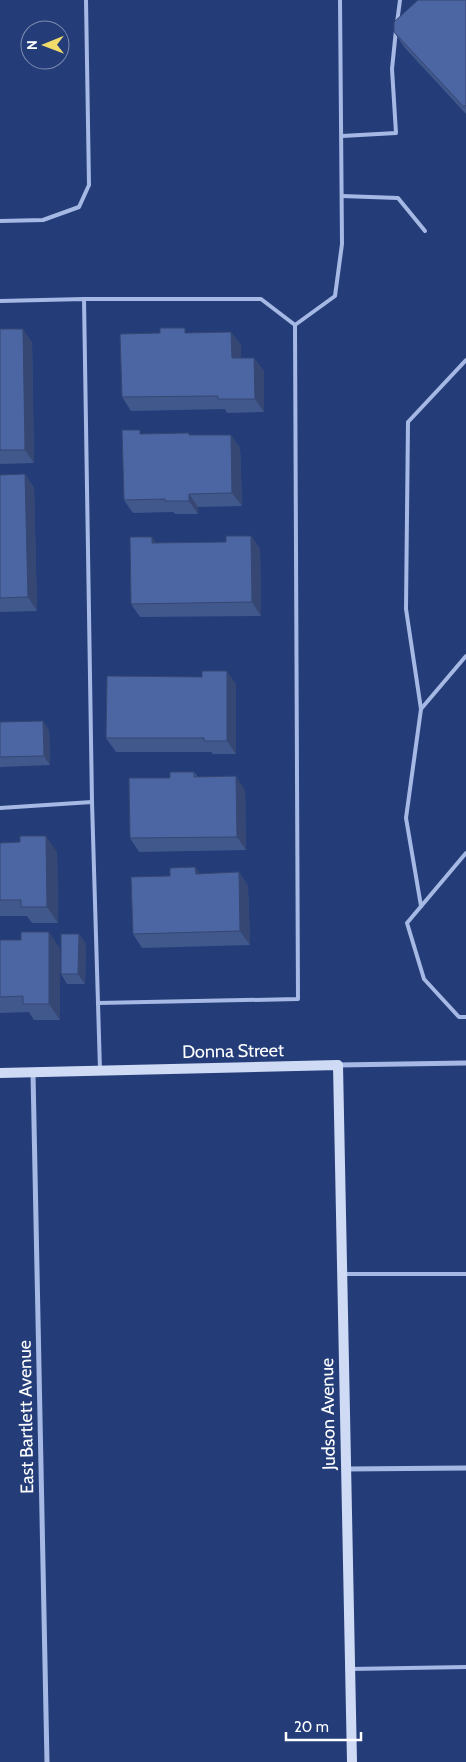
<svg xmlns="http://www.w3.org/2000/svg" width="466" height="1762" font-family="Cabin,sans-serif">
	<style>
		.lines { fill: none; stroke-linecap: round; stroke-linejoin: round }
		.lane { stroke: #a6b9e4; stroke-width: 4 }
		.street { stroke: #a6b9e4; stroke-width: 5 }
		.secondary { stroke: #cfdaf4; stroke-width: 10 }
		.wall { fill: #41588c }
		.shaded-wall { fill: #354772 }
		.building { fill: #4c66a3; stroke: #354772 }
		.labels { text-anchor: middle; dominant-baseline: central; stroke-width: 4.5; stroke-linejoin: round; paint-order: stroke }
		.street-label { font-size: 18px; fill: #fff; stroke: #243d79 }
	</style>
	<rect width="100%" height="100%" fill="#243d79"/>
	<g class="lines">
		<!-- lane -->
		<g class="lane">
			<path d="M397,23L400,0"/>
			<path d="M342,136L396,133L392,69L396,30"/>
			<path d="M342,196L398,198L425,231"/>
			<path d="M0,221L43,220L79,207L89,185L86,0"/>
			<path d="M84,299H261L295,325L298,999L98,1003"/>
			<path d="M0,301L84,299L92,802"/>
			<path d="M295,325L335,296L342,244L340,0"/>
			<path d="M421,709L406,609L408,422L466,360"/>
			<path d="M0,808L92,802L100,1070"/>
			<path d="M466,853L407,923L424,979L459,1017H466"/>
			<path d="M421,906L406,818L421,709L466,656"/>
			<path d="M343,1274H466"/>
			<path d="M350,1669L466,1667"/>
		</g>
		<!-- street -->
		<g class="street">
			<path d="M338,1065L466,1063"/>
			<path d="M33,1073L47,1762"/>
			<path d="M347,1469L466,1468"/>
		</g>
		<!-- secondary -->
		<path class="secondary" d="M0,1073L338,1065L352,1762"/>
	</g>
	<!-- wall -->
	<g class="wall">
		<path d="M466,0V114L405,48L394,32Z"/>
		<path d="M0,329L32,342L34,463L0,464Z"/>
		<path d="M231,332L241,345V358H254L264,371V412L227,413L225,409L131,411L122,397L188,333Z"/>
		<path d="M143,434L190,435H231L240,448L242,506L198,507V514H175L173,512L133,513L124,500Z"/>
		<path d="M25,474L34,488L37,611L0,612V475Z"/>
		<path d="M251,536L260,549L261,616L140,617L131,604L152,537L156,543L226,542Z"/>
		<path d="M236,684V754H213L211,752H116L106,738Z"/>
		<path d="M0,722L49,730L50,765L0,767Z"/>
		<path d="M194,772L198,777L245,790L246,850L139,852L130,838L170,778Z"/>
		<path d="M0,843L57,852L58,923H32L27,916H0Z"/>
		<path d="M195,867L200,874L239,872L248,886L250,945L142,948L133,934L170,876Z"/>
		<path d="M79,934L86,944L85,984H67L61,974Z"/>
		<path d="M0,940L60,948V1020H34L29,1012L0,1013Z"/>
	</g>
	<!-- shaded-wall -->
	<g class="shaded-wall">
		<path d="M23,329L32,342L34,463L25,450Z"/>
		<path d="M231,332L241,345V371L232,358Z"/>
		<path d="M254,358L264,371V412L255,399Z"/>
		<path d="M231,435L240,448L242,506L232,493Z"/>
		<path d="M25,474L34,488L37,611L28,597Z"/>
		<path d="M189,494L198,507V514L189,501Z"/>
		<path d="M251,536L260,549L261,616L252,602Z"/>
		<path d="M152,537L161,550L152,543Z"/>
		<path d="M227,671L236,684V754L227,741Z"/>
		<path d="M43,721L49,730L50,765L44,756Z"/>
		<path d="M236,776L245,790L246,850L237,837Z"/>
		<path d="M46,836L57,852L58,923L47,907Z"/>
		<path d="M195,867L205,880L196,874Z"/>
		<path d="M239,872L248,886L250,945L240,931Z"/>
		<path d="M49,932L60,948V1020L49,1004Z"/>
		<path d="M79,934L86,944L85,984L78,974Z"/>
	</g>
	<!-- building -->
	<g class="building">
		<path d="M418,0H466V105L464,107L394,32V22Z"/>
		<path d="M160,328H185V333L231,332L232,358H254L255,399H218V396L122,397L120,334L160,333Z"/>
		<path d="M0,329H23L25,450H0Z"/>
		<path d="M122,430H140V434L189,433V435H231L232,493L189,494V501H165V499L124,500Z"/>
		<path d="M25,474L28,597L0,598V475Z"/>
		<path d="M226,536H251L252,602L131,604L130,537H152V543L226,542Z"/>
		<path d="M202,671H227V741H204V738H106L107,676L202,677Z"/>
		<path d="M43,721L44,756L0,757V722Z"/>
		<path d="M170,772H194V777L236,776L237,837L130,838L129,778H170Z"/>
		<path d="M20,836H46L47,907H21V900H0V843L20,842Z"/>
		<path d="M195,867L196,874L239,872L240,931L133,934L131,877L170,876V868Z"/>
		<path d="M21,932H49V1004H23V996L0,997V940H21Z"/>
		<path d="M61,934H79L78,974H61Z"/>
	</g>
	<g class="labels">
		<!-- street labels -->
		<g class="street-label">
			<text transform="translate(233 1051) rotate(-1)">Donna Street</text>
			<text transform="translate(328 1414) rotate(-91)">Judson Avenue</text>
			<text transform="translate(26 1417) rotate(-91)">East Bartlett Avenue</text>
		</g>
	</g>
	<!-- north arrow -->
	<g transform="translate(45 45) rotate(269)"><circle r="24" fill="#243d79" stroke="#7c8baf"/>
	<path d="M0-4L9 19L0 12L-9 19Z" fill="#efdb69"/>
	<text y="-8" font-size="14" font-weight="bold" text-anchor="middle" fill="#ffffff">N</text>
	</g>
	<!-- scale -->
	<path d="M286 1732v8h75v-8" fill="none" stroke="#ffffff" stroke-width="2.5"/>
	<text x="294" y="1732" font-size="15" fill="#ffffff" stroke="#243d79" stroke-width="4" paint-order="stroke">20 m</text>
</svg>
